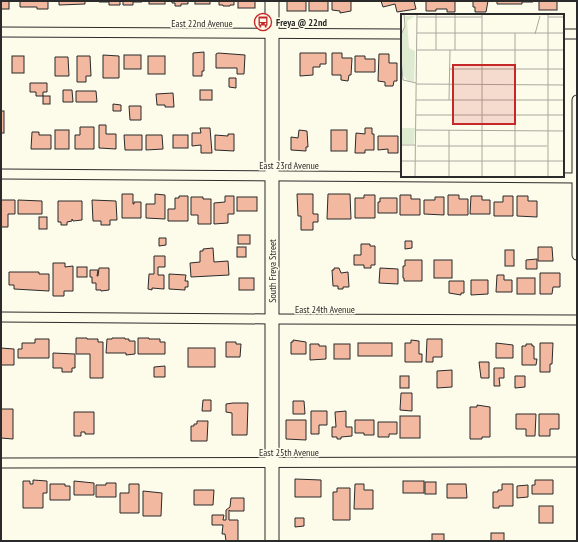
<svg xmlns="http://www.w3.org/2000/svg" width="578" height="542" font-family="'PT Sans Narrow',sans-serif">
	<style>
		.building { fill: #f2b8a0; stroke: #2b2b2b }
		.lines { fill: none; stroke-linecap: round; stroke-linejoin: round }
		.minor-casing { stroke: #2b2b2b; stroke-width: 11 }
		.secondary-casing { stroke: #2b2b2b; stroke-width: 15 }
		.minor { stroke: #fdfbea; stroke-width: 9 }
		.secondary { stroke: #fdfbea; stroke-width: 13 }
		.labels { text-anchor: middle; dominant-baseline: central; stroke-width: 3; stroke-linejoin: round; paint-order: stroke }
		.poi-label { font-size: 10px; font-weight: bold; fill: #2b2b2b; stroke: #fdfbea; text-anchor: start }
		.street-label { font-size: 10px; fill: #2b2b2b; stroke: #fdfbea }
		.inset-road { fill: none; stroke: #a9a89e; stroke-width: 1 }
		.view { fill: #c62828; fill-opacity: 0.15; stroke: #c62828; stroke-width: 2 }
		.inset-edge { fill: none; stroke: #2b2b2b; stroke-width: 2 }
	</style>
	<rect width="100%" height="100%" fill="#fdfbea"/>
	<!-- building -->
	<g class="building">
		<rect x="1" y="1" width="8" height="8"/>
		<path d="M20,1H48V9H37V7H20Z"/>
		<path d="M59,1H85V4L59,5Z"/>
		<path d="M99,1H120V5H109V2H99Z"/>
		<path d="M123,1H142V2H133V5H123Z"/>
		<rect x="149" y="1" width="16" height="3"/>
		<path d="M172,1H188V4H181V6H175V3H172Z"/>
		<rect x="195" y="1" width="15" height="3"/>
		<path d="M219,1H234V5H230V6H223V5H219Z"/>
		<rect x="238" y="1" width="17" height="7"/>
		<rect x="287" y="1" width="19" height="10"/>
		<rect x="309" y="1" width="19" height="10"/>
		<path d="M332,1H351V11L340,13V11L332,10Z"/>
		<path d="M381,1H414L416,9L397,12L395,4L383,7Z"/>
		<path d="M426,1H455V12H447V9H436V11H426Z"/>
		<path d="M473,1H488L486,12H475V7H473Z"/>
		<path d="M497,1H533V2H522V4H497Z"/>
		<rect x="539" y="1" width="18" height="9"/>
		<path d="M204,52V71H202V76H193V53Z"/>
		<path d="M218,53L245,55L244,74H237V68H216V54Z"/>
		<path d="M300,53H326V64H320V67H313V75L300,76Z"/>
		<path d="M332,53H342V58H352L351,75H349L348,81L341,80V75H332Z"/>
		<path d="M379,54H389V63H397V81H394L393,86H385V82L378,81Z"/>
		<path d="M103,55L119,56V78H103Z"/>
		<rect x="124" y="55" width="17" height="14"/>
		<rect x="12" y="56" width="12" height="17"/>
		<path d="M77,56H90L91,76H86V82H77Z"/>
		<rect x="148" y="56" width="17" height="18"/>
		<path d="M355,56H365V59H375V72H355Z"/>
		<path d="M55,57H68L69,76H55Z"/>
		<path d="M229,78H236V88L229,87Z"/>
		<path d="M30,83H47V92H43V96H36V92H30Z"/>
		<path d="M63,90H72L73,102H63Z"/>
		<rect x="200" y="90" width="12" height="10"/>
		<path d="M76,91H96L97,102H76Z"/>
		<path d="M173,93L174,107H165V105H157L156,94Z"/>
		<rect x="43" y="96" width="7" height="8"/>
		<path d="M113,104L121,105V111H113Z"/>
		<path d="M129,106H141V120H130Z"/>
		<rect x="1" y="111" width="3" height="22"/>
		<path d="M99,125H106V134H116V149L99,148Z"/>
		<path d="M80,127H94V149H75V135H80Z"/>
		<path d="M200,128H210L212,153H201V145L192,146V133H201Z"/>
		<path d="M365,128H372V134H374V150H365V153H355L356,133L365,134Z"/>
		<rect x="55" y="130" width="14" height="19"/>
		<path d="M299,130L307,131L308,147H306V151L291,150V137L298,138Z"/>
		<rect x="331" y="130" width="16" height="21"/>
		<path d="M32,132H39V135H51V149H31Z"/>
		<path d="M228,134H234V151L215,150V135L228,136Z"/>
		<path d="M124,135H142V150H125Z"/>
		<path d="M146,135H162L163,149L146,150Z"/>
		<rect x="173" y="135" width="15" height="13"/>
		<path d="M378,136H398V153H388V149L378,150Z"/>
		<path d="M122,194H133V204H134V202H141V218H122Z"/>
		<path d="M155,194L165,195V219L146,218V204H155Z"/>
		<path d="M297,194H313V214H318V222H313V230H301V216H298Z"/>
		<path d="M328,194H350L351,219H327Z"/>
		<path d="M364,195H375V218H355V198H364Z"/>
		<path d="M400,195H411V199H420V215H400Z"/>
		<path d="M448,195H459V199H468V215H448Z"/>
		<path d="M179,196H188V221H168V209H175V198H179Z"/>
		<path d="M225,196H234V214H228V223L214,224V203L225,202Z"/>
		<path d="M471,196H482V200H490V214H470Z"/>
		<path d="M503,196H513V216H494V202H503Z"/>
		<path d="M517,196H528V201H537V217L517,216Z"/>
		<path d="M191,197H203V199H211V224H198V215H191Z"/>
		<rect x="237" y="197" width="20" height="14"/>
		<path d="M435,197H444V215L424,214V200H435Z"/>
		<path d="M380,198H397V213H378V202H380Z"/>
		<path d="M1,200H15V214H8V227H1Z"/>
		<path d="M18,200L42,201V214H18Z"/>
		<path d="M92,200L116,201L117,220H110V225H101V221H93Z"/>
		<path d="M58,201H82V220L73,221L72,219V221L67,222V225H61V222H58Z"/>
		<rect x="39" y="217" width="8" height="12"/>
		<rect x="238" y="235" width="12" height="9"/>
		<path d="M159,238H166V245L159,246Z"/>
		<path d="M405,241H412V248L405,249Z"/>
		<path d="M361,244H370V246H375V265H371V268H364V265H354V255H361Z"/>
		<rect x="237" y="247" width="9" height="10"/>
		<path d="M538,247H552L553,261H538Z"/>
		<path d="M213,248L214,262L228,261L229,275L191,277L190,263L200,262V251H203V249Z"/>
		<rect x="505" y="250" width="9" height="16"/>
		<path d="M154,256H165V267H158V275H164V289L152,288V290L148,289L149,274H154Z"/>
		<path d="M537,259V269H526V260Z"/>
		<path d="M405,260H422V281H404V278H403V266H405Z"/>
		<rect x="434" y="260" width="18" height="18"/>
		<path d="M53,263H65V267L73,266V291H64V296H53Z"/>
		<rect x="77" y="267" width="10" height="10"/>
		<path d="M99,268H109V290L101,291V290H96V283H92V277H90V270H98L97,276H98Z"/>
		<path d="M334,268H339L341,273L348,272L349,287H343V289H338V286H333L332,270H334Z"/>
		<path d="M380,268L398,269V284L379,283Z"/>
		<path d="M9,272H39V274H49V291L14,289V285H9Z"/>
		<path d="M540,273H560V287H553L552,294H540Z"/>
		<path d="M169,274L186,275L185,281H188V287H185V290L169,289Z"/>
		<path d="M497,275H504V280H512V292H496Z"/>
		<rect x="239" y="278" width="15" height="12"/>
		<rect x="517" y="278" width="18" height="16"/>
		<path d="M471,280H488V294L471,295Z"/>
		<path d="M449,281H464V293H461V295L449,293Z"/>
		<path d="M76,338H87V339H98V342H103V378H90V354H76Z"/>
		<path d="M112,338H125V339H129V341H135V354L126,355V353H106L107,339H112Z"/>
		<path d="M138,338H149V339H160V342H165V354H138Z"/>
		<path d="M35,339H49V358H18V349H22V343H35Z"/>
		<path d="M427,339H442V357H433V362H426Z"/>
		<path d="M293,340L306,342V354H291V342H293Z"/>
		<path d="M411,340L419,341V354H422V362H405V343H411Z"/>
		<path d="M226,342H236V344H241L240,357H226Z"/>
		<rect x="358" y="343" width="34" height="13"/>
		<path d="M496,343L513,345V358H496Z"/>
		<path d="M540,343H553L552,364H550V372H540Z"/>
		<path d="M310,344H319V346H326V359L310,360Z"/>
		<rect x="334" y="344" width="16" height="15"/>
		<path d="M526,344H532V346H534V359H537L536,365H522V346H526Z"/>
		<path d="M1,348L14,349V365H1Z"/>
		<rect x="188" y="348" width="27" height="19"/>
		<path d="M53,353L75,354V368H72V372H62V368H53Z"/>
		<path d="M479,362H489V378H481Z"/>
		<path d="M165,366V377H154V367Z"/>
		<path d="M494,368H504V378H499L500,386H494Z"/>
		<path d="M452,370V387L437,388V371Z"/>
		<rect x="400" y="376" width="9" height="12"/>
		<path d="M515,376H525V387L515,388Z"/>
		<path d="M401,393H412V411L400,410Z"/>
		<path d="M203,400H211V411H202Z"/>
		<path d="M293,401H304L305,414H293Z"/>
		<path d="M233,403H248L247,435H232V413L226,412V404Z"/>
		<path d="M477,405L490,407V437H482V439H470V407H477Z"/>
		<path d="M1,409H13V439L1,438Z"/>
		<path d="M311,411H327V425H319V434H311Z"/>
		<path d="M346,411V427H352V436L341,437V439H337V437H332V427H336L335,412Z"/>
		<path d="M74,412H94V434H85V432H81V436H74Z"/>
		<path d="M516,414H536L535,436H526V429H516Z"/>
		<path d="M539,414H559V429H550V436H539Z"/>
		<rect x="400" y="416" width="20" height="22"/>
		<path d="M286,420H306V440L286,439Z"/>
		<path d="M355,420H374V435H364V433H355Z"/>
		<path d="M197,421H208L207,441H191V426H194V424H197Z"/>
		<path d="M378,422H397V434H389V437H378Z"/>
		<path d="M295,479L321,480V497H295Z"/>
		<path d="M33,480L47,481V493H43V508H23V481H30V484H33Z"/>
		<path d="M535,480H553V494H532V485H535Z"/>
		<path d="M74,481L94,483V495H74Z"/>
		<rect x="403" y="481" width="21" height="12"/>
		<rect x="425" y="482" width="11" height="12"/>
		<path d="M106,483H116V497H96V485H106Z"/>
		<path d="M50,484H65V486H70V500H50Z"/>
		<path d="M129,484H139V513H120V493H129Z"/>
		<path d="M355,484H364V490H373V509H354Z"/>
		<path d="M447,484H466L467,498H447Z"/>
		<path d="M502,484H513V506H499V508H493V492H498V490H502Z"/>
		<path d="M528,485V497L517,498V486Z"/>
		<path d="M337,488H350V520H333V492H337Z"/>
		<path d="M194,490H214L213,505H194Z"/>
		<path d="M143,491L162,493L161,516H143Z"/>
		<path d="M231,498H244V511H230L229,510V520H238V541H226L225,534H222L223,525H212V515H224L223,520H226V510L230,507Z"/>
		<rect x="539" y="506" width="14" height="17"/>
		<path d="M295,518H304V526L295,527Z"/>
		<rect x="491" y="533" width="13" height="8"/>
		<rect x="432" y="534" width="12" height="7"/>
	</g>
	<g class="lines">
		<!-- minor casing -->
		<g class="minor-casing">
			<g id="minor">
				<path d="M1,32L402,34"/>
				<path d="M563,34H577"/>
				<path d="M577,100V255"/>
				<path d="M1,174L577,178"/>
				<path d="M1,317L272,319L577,320"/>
				<path d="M1,463L577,462"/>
			</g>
		</g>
		<!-- secondary casing -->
		<g class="secondary-casing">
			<path id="secondary" d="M272,541V1"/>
		</g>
		<!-- minor -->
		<use href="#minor" class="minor"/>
		<!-- secondary -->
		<use href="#secondary" class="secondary"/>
	</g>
	<!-- icons -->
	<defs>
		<g id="bus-ring" transform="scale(0.9)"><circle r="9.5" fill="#fdfbea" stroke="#c62828" stroke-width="1.5"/><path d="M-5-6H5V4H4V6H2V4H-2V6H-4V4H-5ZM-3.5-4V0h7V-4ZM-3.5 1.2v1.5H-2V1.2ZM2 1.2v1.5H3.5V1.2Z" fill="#c62828"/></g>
	</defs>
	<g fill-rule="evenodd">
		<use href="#bus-ring" x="263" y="22"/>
	</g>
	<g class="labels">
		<!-- poi labels -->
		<g class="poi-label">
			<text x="276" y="22">Freya @ 22nd</text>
		</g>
		<!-- street labels -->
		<g class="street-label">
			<text x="202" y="23">East 22nd Avenue</text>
			<text x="289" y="165">East 23rd Avenue</text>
			<text transform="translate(272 271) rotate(-90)">South Freya Street</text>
			<text x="325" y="309">East 24th Avenue</text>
			<text x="289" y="452">East 25th Avenue</text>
		</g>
	</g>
	<!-- overview -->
	<g transform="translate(401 14)">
		<rect width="163" height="163" fill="#fdfbea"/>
		<path d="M4,2H14L6,7L8,34L14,37L13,68L7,67L1,60L0,22L5,11ZM0,114H14L13,130H0Z" fill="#deebd1"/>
		<path class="inset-road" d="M16,3H81M147,3H163M16,19H163M134,20L139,2M0,21L4,12L3,0M15,36H163M35,36V0M54,36V0M0,45L2,66L15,69M48,55H163M15,70L163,71M15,86H163M48,86L49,36M15,101H163M15,116L163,117M0,131H14M16,132H146M0,147H163M14,163L16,0M48,163V116M81,163V0M114,163V19M147,163V0"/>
		<path class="view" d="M52,51H114V110H52Z"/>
		<rect width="163" height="163" class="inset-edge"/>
	</g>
	<!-- border -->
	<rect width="578" height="542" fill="none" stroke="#2b2b2b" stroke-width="4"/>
</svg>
